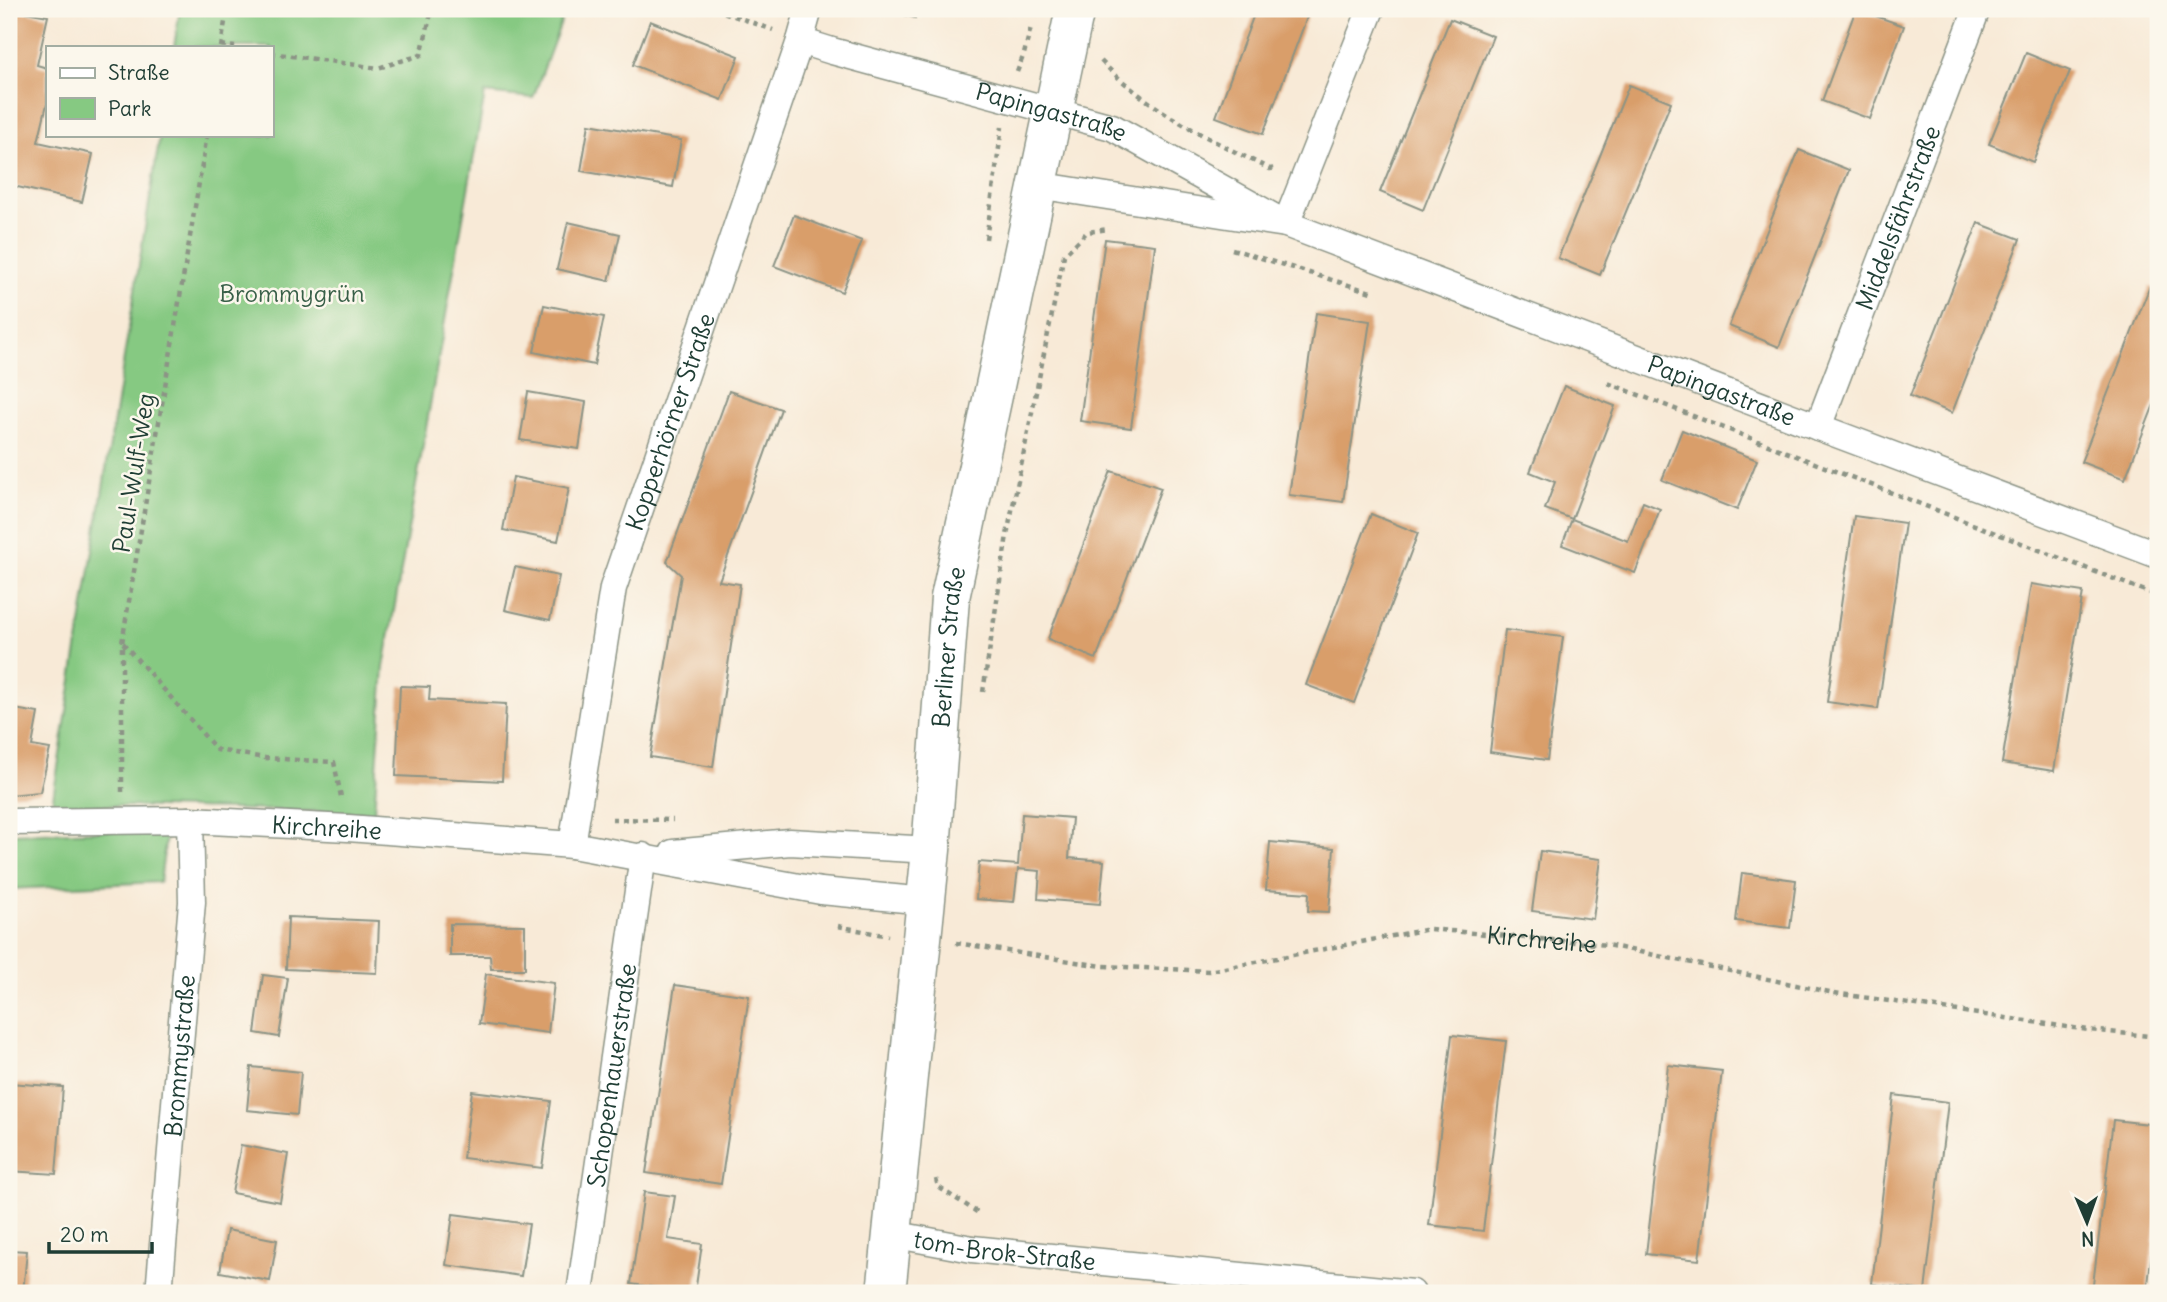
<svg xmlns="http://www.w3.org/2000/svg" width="2167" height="1302" font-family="Delius,sans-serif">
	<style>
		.green { fill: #86c982; stroke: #52835b; stroke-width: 2 }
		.building { fill: #d99e6a }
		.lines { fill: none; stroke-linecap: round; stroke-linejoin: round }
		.street-casing { stroke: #8c9486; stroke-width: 29 }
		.secondary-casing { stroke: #8c9486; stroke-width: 41 }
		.path { stroke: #8c9486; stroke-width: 4.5; stroke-dasharray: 5 5; stroke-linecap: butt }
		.street { stroke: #fff; stroke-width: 26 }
		.secondary { stroke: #fff; stroke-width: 38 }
		.labels { text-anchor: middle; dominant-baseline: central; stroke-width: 5; stroke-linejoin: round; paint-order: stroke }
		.street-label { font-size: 24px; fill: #1f3d34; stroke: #fbf7ec }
		.park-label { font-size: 24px; fill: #396048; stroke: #fbf7ec }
	</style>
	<rect width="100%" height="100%" fill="#fbf7ec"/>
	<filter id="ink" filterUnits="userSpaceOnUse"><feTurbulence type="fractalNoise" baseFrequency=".0143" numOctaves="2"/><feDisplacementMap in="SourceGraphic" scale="14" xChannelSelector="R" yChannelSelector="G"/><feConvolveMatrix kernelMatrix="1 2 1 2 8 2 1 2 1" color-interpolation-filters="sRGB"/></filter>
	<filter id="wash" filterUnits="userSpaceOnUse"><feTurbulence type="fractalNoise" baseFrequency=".00686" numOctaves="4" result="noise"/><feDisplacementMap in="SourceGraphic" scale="28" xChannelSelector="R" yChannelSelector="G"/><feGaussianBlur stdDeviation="1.57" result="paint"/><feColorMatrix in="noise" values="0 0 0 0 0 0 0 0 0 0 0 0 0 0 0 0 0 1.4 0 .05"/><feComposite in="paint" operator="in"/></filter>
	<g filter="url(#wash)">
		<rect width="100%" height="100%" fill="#f8ead7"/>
		<!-- green -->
		<g class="green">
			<path d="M180,9H566L533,98L485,93L384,667L374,813L52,804L160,135H271V47H174Z"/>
			<path d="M167,829L160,882L9,889V834Z"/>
		</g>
		<g id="blocks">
			<!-- building -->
			<g class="building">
				<path d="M9,9L48,16L37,65L47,68V104L38,142L93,154L82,202L9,185Z"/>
				<path d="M883,9H917L915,18Z"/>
				<path d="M1256,9H1310L1263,134L1216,117Z"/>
				<path d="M1856,9L1904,26L1870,119L1822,101Z"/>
				<path d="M1450,19L1493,36L1423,210L1380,192Z"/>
				<path d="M650,21L739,56L722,100L633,65Z"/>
				<path d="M2026,53L2070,71L2033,162L1989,144Z"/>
				<path d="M1629,85L1671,102L1600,275L1558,258Z"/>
				<path d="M589,124L681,140L673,187L581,171Z"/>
				<path d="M1799,150L1849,170L1779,347L1729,326Z"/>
				<path d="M794,215L862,241L842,292L774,266Z"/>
				<path d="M568,222L620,234L609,281L557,269Z"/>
				<path d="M1978,223L2020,239L1952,413L1910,396Z"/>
				<path d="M1105,239L1155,245L1131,428L1080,421Z"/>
				<path d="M2150,286L2158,289V394L2125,479L2081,462Z"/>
				<path d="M544,305L604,317L594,365L534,352Z"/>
				<path d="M1316,313L1370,321L1343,502L1289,495Z"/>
				<path d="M1564,386L1615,406L1572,519L1545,509L1555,482L1530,472Z"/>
				<path d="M729,391L781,409L719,581L740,584L713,767L650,757L681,575L667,562Z"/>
				<path d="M528,392L586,402L579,449L520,440Z"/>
				<path d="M1682,430L1757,460L1737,510L1662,480Z"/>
				<path d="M1111,471L1161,488L1096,659L1048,639Z"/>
				<path d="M513,477L569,488L558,541L503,530Z"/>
				<path d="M1643,502L1660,509L1635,573L1562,545L1572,519L1628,541Z"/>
				<path d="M1371,514L1418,533L1354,703L1306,685Z"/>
				<path d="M1854,516L1905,523L1878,709L1827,702Z"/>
				<path d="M515,567L559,576L550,620L505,610Z"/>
				<path d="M2031,584L2083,592L2054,771L2002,763Z"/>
				<path d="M1505,630L1563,637L1547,760L1490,752Z"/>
				<path d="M400,686L430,687L429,700L506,704L502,781L396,776Z"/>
				<path d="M9,708L38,713L32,746L50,749L40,792L9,795Z"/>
				<path d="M1022,814L1072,818L1069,858L1104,861L1100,904L1038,899L1040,871L1018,869L1014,902L976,899L979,862L1018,865Z"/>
				<path d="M1270,842L1334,848L1329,912L1308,911L1309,893L1266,890Z"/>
				<path d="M1540,851L1601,859L1593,919L1532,911Z"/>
				<path d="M1742,873L1796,880L1790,928L1736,921Z"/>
				<path d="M288,917L379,921L377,973L286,969Z"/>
				<path d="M450,924L525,925V969H491L490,956H450Z"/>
				<path d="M486,974L554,983L548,1033L479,1024Z"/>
				<path d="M263,975L288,978L279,1037L255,1033Z"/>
				<path d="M675,985L749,996L721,1184L646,1173Z"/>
				<path d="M1452,1035L1506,1041L1483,1231L1429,1225Z"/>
				<path d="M1668,1065L1722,1071L1699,1260L1646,1254Z"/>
				<path d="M251,1067L301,1072L297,1115L247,1110Z"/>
				<path d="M9,1083L63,1087L56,1174L9,1171Z"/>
				<path d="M472,1091L551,1101L542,1168L463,1158Z"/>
				<path d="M1894,1095L1948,1102L1925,1291L1872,1284Z"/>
				<path d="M2113,1120L2158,1125V1198L2147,1293H2092Z"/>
				<path d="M241,1145L288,1154L280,1202L232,1193Z"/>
				<path d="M644,1192L675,1196L668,1239L702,1244L695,1293L631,1284Z"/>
				<path d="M453,1214L529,1224L521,1276L446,1265Z"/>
				<path d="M227,1230L277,1240L270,1281L220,1272Z"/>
				<path d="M9,1250L27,1251L23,1293H9Z"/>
			</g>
		</g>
	</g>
	<g filter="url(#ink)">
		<use href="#blocks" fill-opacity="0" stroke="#8c9486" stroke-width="2"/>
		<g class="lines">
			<!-- street casing -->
			<g class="street-casing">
				<g id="street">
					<path id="s2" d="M800,41L832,51L1112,127L1286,224L1818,427L2158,555"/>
					<path d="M1037,185L1286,224L1371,9"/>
					<path id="s3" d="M1818,427L1977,9"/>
					<path id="s4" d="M9,822L190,820L348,828L572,845L821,891L926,901"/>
					<path id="s5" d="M572,845L613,588L800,41L809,9"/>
					<path d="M673,853L790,842L931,850"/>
					<path id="s6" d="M892,1234L972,1249L1412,1293"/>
					<path id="s7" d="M159,1293L192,902L190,820"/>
					<path id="s8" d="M580,1293L643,856"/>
				</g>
			</g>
			<!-- secondary casing -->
			<g class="secondary-casing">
				<g id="secondary">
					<path id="s9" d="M886,1293L931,850L950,598L1075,9"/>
				</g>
			</g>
			<!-- path -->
			<g class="path">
				<path d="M715,9L773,30"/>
				<path d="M221,45L235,47"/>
				<path d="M221,47L227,9"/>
				<path d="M271,53L378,68L421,55L432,9"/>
				<path d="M1101,61C1151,112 1207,138 1270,169L1276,168"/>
				<path d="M1017,72L1024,54L1031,27"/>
				<path d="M986,239L1002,127"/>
				<path d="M1232,249L1371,292"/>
				<path d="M1608,383L2158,596"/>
				<path d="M123,643L217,750L265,758L334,762L341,797"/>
				<path d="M983,692L1007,535L1064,255L1087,232L1109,229"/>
				<path d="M122,792V643L207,135"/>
				<path d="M612,819L673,820"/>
				<path d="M838,926L888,936"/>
				<path id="s1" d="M956,943L1102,966L1209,971L1429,929L1607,945L1834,993L2088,1030L2158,1037"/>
				<path d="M936,1179L938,1187L977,1212"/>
			</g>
			<!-- street -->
			<use href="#street" class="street"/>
			<!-- secondary -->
			<use href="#secondary" class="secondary"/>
		</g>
	</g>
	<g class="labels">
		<!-- street labels -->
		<g class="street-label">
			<text stroke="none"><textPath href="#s2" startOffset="261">Papingastraße</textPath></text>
			<text stroke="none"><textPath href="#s3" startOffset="224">Middelsfährstraße</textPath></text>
			<text stroke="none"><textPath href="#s2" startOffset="989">Papingastraße</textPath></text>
			<text stroke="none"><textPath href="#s5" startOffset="436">Kopperhörner Straße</textPath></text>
			<text transform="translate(133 473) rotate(-81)">Paul-Wulf-Weg</text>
			<text stroke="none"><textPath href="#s9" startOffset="649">Berliner Straße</textPath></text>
			<text stroke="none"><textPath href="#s4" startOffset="318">Kirchreihe</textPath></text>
			<text stroke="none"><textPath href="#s1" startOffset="592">Kirchreihe</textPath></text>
			<text stroke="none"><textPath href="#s7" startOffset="238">Brommystraße</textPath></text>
			<text stroke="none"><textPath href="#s8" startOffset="220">Schopenhauerstraße</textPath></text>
			<text stroke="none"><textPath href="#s6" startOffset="114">tom-Brok-Straße</textPath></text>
		</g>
		<!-- park labels -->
		<g class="park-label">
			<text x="292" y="293">Brommygrün</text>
		</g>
	</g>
	<!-- margin -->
	<rect width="2167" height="1302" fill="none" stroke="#fbf7ec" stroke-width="35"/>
	<!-- legend -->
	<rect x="46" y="46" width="228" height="91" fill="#fbf7ec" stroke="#a3ada2" stroke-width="2"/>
	<rect x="60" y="68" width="35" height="10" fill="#ffffff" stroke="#a3ada2" stroke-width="2"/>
	<text x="108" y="80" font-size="21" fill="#1f3d34">Straße</text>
	<rect x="60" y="98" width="35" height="21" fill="#86c982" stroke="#a3ada2" stroke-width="2"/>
	<text x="108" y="116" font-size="21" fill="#1f3d34">Park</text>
	<!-- north arrow -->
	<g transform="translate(2087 1222) rotate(178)" stroke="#fbf7ec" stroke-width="5" paint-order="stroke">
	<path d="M0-5L12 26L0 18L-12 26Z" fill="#1f3d34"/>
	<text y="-10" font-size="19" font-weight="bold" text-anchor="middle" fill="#1f3d34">N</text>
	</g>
	<!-- scale -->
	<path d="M49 1242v10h103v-10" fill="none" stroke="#1f3d34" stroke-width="3.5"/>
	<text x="60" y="1242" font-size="21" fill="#1f3d34" stroke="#fbf7ec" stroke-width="5" paint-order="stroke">20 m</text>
</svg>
